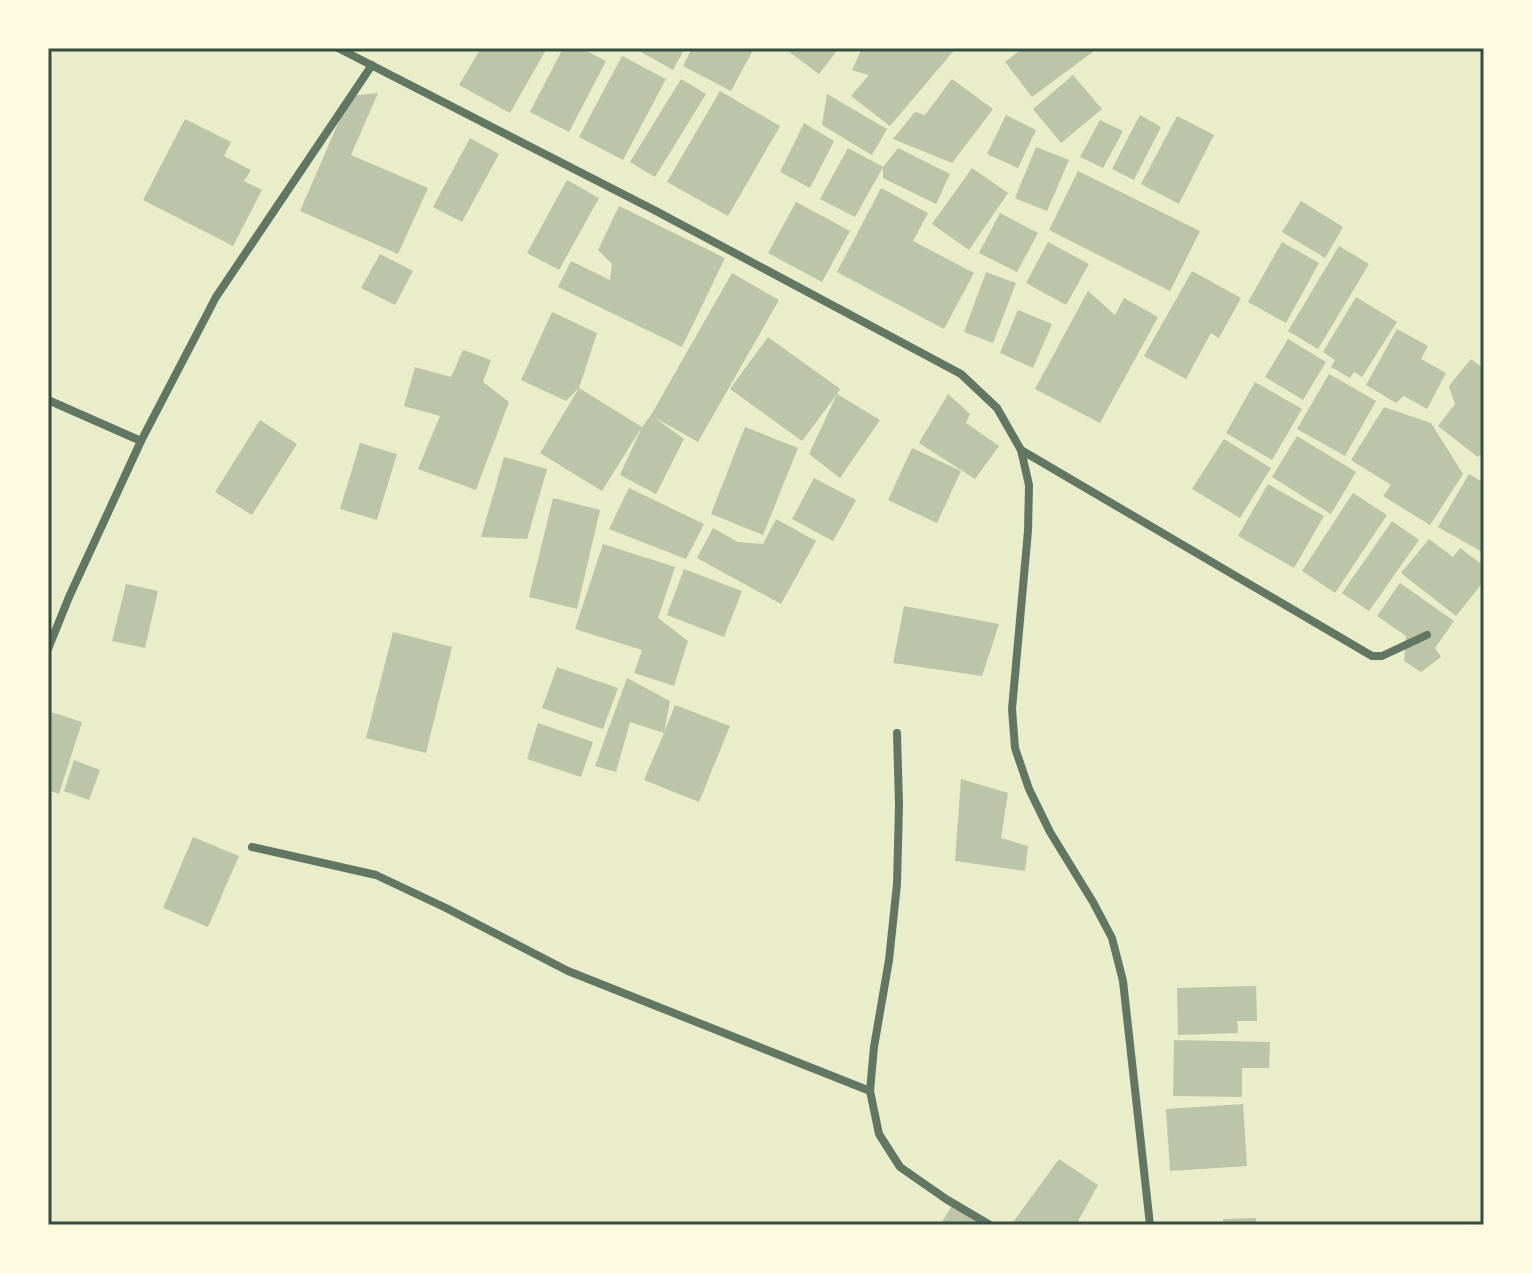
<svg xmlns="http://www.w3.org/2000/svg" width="1532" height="1273" font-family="'Alegreya Sans',sans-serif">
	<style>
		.building { fill: #bcc5a7 }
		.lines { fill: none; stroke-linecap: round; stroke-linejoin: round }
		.minor { stroke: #617663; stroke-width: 8 }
		.neatline { fill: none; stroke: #344e41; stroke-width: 3 }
	</style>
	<rect width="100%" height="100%" fill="#e9edc9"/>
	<!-- building -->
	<g class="building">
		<path d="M481,48H547L510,113L459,85Z"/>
		<path d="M563,48H581L606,61L569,132L530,112Z"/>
		<path d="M634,48H685L673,70Z"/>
		<path d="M692,48H754L731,91L683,66Z"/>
		<path d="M784,48H839L819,74Z"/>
		<path d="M862,48H956L890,126L851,96L869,75L852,70Z"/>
		<path d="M1023,48H1098L1032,97L1005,62Z"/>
		<path d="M622,56L666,79L623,160L579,137Z"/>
		<path d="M1073,75L1102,109L1061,143L1033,109Z"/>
		<path d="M681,79L706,94L655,177L630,162Z"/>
		<path d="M952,79L993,109L952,163L893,139L915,112L925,115Z"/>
		<path d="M720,91L780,126L728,216L667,182Z"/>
		<path d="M378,93L351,155L428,188L398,254L300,211L350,96Z"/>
		<path d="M827,94L887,129L872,155L822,125Z"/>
		<path d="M1006,115L1036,130L1018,168L987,154Z"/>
		<path d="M1140,115L1161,127L1134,180L1112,169Z"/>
		<path d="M1177,116L1214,135L1179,204L1141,184Z"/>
		<path d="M185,119L231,142L224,156L251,170L244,181L262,190L233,246L143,200Z"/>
		<path d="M1100,120L1123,131L1103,168L1080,157Z"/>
		<path d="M804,123L834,141L810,188L780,172Z"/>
		<path d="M470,138L499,154L462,222L433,207Z"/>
		<path d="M1036,147L1069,160L1047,211L1015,198Z"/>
		<path d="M848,148L883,167L898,148L950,174L936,204L883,178V167L855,217L820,199Z"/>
		<path d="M972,168L1008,193L969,250L932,224Z"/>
		<path d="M1078,171L1200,231L1170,291L1049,230Z"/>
		<path d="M567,180L599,198L559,270L527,253Z"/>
		<path d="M881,188L928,213L913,241L974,273L944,329L837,272Z"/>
		<path d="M1301,201L1343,227L1325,258L1282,232Z"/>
		<path d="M796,202L850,231L822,282L768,253Z"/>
		<path d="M619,206L725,258L682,347L558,287L571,261L610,280L612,264L598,250Z"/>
		<path d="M1000,213L1038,233L1017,272L979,253Z"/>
		<path d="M1048,242L1089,264L1066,305L1026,283Z"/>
		<path d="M1282,242L1319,263L1286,323L1248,302Z"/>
		<path d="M1339,246L1369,264L1318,349L1288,331Z"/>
		<path d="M380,254L413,271L395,305L361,288Z"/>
		<path d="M1192,271L1241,298L1219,338L1211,333L1186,379L1144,356Z"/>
		<path d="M986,272L1016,283L993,343L964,332Z"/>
		<path d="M732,273L779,300L698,442L654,417L684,439L656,494L620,475L642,427L602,491L540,453L579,388L642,427L651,415Z"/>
		<path d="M1088,291L1115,315L1124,298L1158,317L1100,423L1035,389Z"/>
		<path d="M1356,297L1397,322L1362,377L1354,372L1350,378L1331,367L1335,360L1323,352Z"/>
		<path d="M1018,310L1052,324L1033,368L1000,353Z"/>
		<path d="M552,312L597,333L579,388L566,401L521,380Z"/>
		<path d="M1397,329L1428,346L1421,359L1446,373L1427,409L1404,396L1396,403L1366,385Z"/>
		<path d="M768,337L840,389L837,394L880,420L840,478L809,454L837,394L802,441L730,389Z"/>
		<path d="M1288,339L1326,362L1303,400L1265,377Z"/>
		<path d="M463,350L491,360L483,382L509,402L476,490L418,469L440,416L404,406L415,367L451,377Z"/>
		<path d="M1471,359L1484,369V450L1478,457L1438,426L1455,404L1449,386Z"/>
		<path d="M1329,374L1376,401L1345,456L1297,429Z"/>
		<path d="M1255,382L1302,409L1272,460L1226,433Z"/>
		<path d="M948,394L970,414L966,423L999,446L975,479L919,443Z"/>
		<path d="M1384,407L1431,423L1463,474L1430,525L1383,496L1391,485L1351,460Z"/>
		<path d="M260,420L297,444L252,515L215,492Z"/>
		<path d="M745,427L798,448L763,535L711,514Z"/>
		<path d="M1297,436L1356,472L1331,514L1272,477Z"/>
		<path d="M1224,439L1271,468L1240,518L1192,489Z"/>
		<path d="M360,443L397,454L377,520L340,509Z"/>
		<path d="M912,448L961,471L937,523L888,500Z"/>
		<path d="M504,457L547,469L527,539L481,537Z"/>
		<path d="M1469,474L1484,483V553L1438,527Z"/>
		<path d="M814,478L856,500L833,541L792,519Z"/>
		<path d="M1268,484L1324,516L1294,568L1238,536Z"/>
		<path d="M629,488L704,524L686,559L609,529Z"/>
		<path d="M1353,493L1387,515L1335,593L1302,571Z"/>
		<path d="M553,498L600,510L577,609L529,597Z"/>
		<path d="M776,519L816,541L781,604L697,558L713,528L738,542L763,544Z"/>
		<path d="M1392,521L1419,540L1369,611L1342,593Z"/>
		<path d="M1429,539L1453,557L1460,548L1484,566V581L1456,616L1401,573Z"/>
		<path d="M603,544L675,567L658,618L688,641L674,686L634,673L642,650L575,629Z"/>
		<path d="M684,569L742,591L724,637L667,615Z"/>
		<path d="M1400,583L1454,621L1435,648L1441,657L1421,672L1404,661L1406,636L1377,616Z"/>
		<path d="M126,584L158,591L145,648L112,641Z"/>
		<path d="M904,606L999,624L982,676L893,663Z"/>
		<path d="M393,632L452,647L426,753L366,738Z"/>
		<path d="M557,667L618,688L603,729L542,708Z"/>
		<path d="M627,678L670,701L664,733L675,705L730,726L699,802L644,780L664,733L630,722L616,772L595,766Z"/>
		<path d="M48,711L82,722L59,794L48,790Z"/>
		<path d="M538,723L593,742L581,777L527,759Z"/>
		<path d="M74,760L100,770L89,800L64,791Z"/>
		<path d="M961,779L1008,793L1001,838L1028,846L1025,871L955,861Z"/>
		<path d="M193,837L239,856L208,927L163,908Z"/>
		<path d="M1256,986L1257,1021H1237L1238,1033L1178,1035L1177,988Z"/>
		<path d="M1174,1040L1270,1042L1269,1068H1242V1097L1173,1096Z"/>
		<path d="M1243,1104L1247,1166L1170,1171L1166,1109Z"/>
		<path d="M1059,1159L1098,1185L1076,1225H1011Z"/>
		<path d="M952,1206L981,1225H940Z"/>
		<path d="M1256,1218V1225H1224L1223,1219Z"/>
	</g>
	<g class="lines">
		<!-- minor -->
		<g class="minor">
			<path d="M338,48L656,211L961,374L997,408L1021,450L1029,485L1028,531L1012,709L1015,748L1029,789L1050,832L1093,902L1112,938L1123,981L1150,1225"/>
			<path d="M48,400L141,441"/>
			<path d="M1021,450L1372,656H1382L1427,635"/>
			<path d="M48,649L69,597L141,441L216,297L372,65"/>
			<path d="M897,733L899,805L897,884L889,960L874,1047L870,1091L879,1134L900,1167L946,1199L990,1225"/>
			<path d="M252,847L376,875L446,908L568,971L870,1091"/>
		</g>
	</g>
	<!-- border -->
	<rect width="1532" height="1273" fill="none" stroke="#fefae0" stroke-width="100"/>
	<rect x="50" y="50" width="1432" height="1173" class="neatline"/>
</svg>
